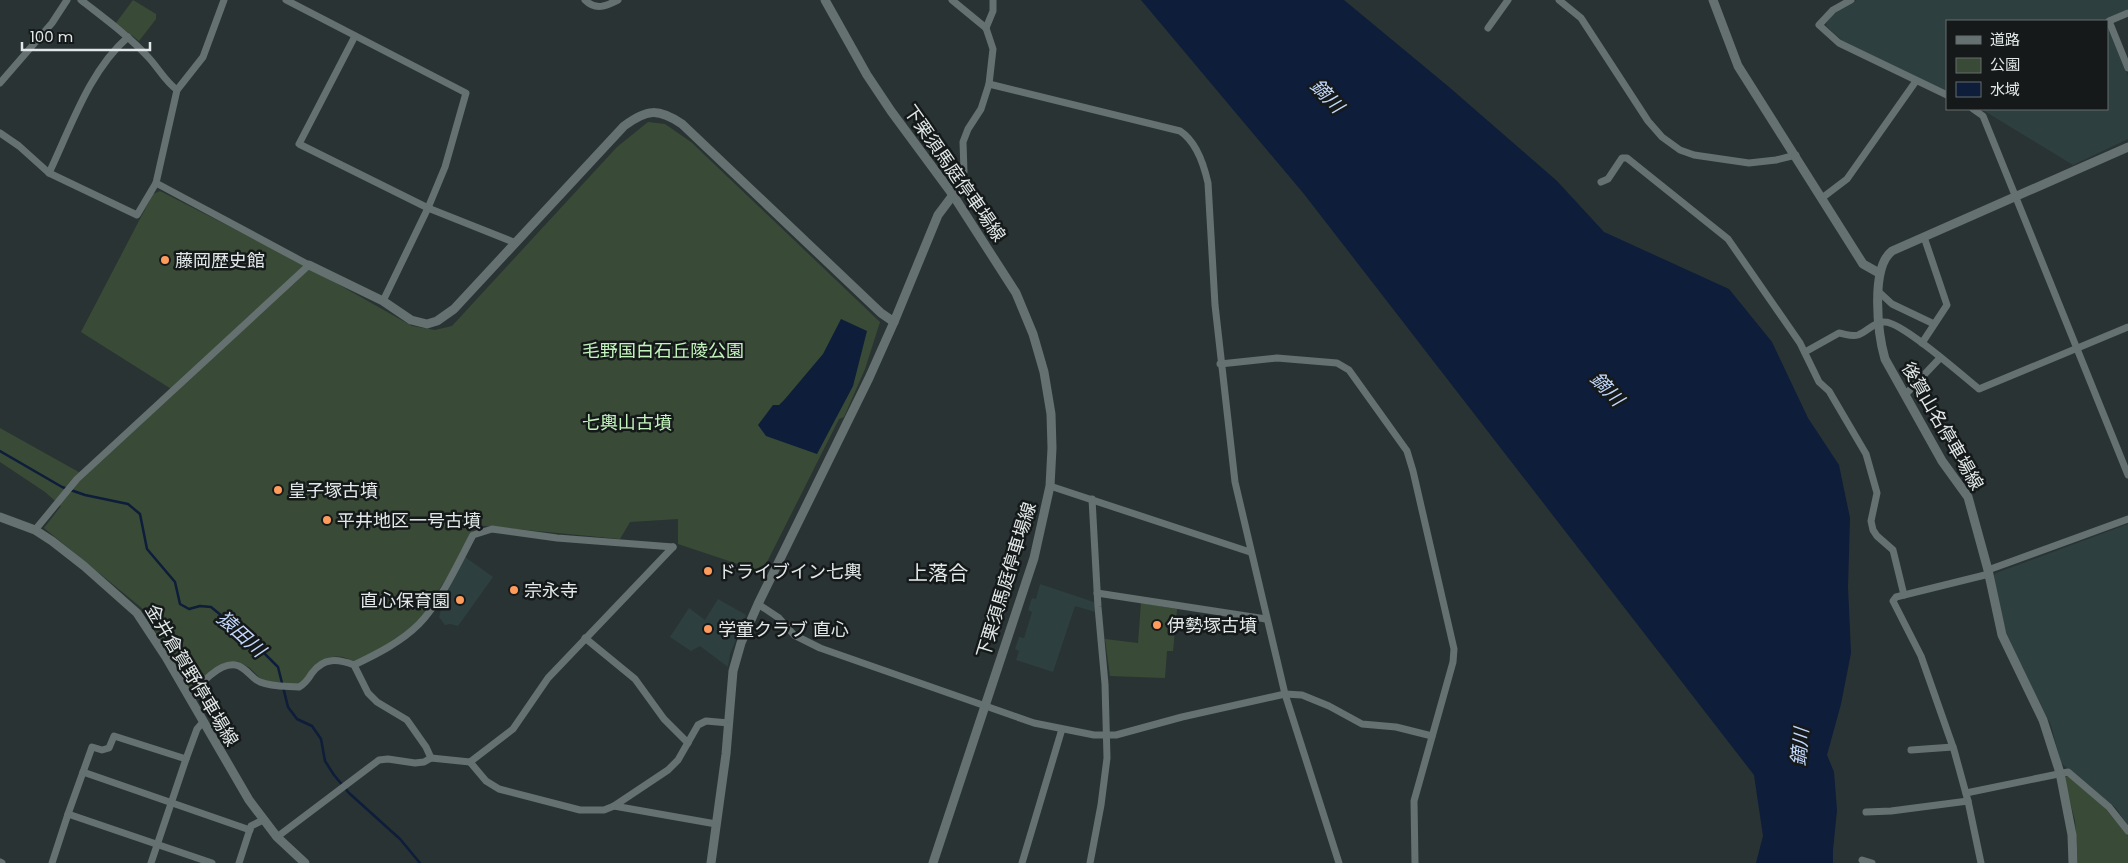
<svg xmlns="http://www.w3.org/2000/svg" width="2128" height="863" font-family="Poppins,'Noto Sans JP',sans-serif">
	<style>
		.built { fill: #2e3f40 }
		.green { fill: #394b36 }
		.water { fill: #0d1d3a }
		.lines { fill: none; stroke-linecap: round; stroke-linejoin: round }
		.stream { stroke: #0d1d3a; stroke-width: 2.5 }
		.minor { stroke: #657071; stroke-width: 7 }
		.tertiary { stroke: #657071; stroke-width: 9 }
		.secondary { stroke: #657071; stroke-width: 9 }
		.poi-dot { fill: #ff9b5b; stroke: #15191a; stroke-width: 2 }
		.labels { text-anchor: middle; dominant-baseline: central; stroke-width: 5; stroke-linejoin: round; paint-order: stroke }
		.street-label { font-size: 18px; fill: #e2e8e8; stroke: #15191a }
		.poi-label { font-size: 18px; fill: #e2e8e8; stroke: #15191a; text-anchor: start }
		.park-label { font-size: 18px; fill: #c3f3bc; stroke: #15191a }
		.water-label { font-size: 19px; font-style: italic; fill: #c2d7fa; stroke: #15191a }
		.quarter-label { font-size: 20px; fill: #e2e8e8; stroke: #15191a }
	</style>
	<rect width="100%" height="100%" fill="#293333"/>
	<!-- built -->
	<g class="built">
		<path d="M1857,0H2128V10L2106,19L2107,21H1947V92L1843,41L1826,26L1827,22L1837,11Z"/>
		<path d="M2107,21L2128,76V139L2073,165L1981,109H2107Z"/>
		<path d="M2128,524V826L2116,808L2061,763L2051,725L2007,638L1993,576L1996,573Z"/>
		<path d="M465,557L493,577L458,626L450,624L445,625L439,617L442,606L438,601Z"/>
		<path d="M1040,584L1094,602L1095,612L1075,606L1053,672L1016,660L1019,651L1015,649L1019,637L1024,638L1032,612L1028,610L1032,598L1036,599Z"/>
		<path d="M718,599L746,615L730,654L728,667L700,646L691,651L670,637L689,608L705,620Z"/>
	</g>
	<!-- green -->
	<g class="green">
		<path d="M133,0L156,14V19L139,41L116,23Z"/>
		<path d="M648,122L665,124L691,142L880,322L865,369L844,417L839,419L762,572L678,544V519L630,522L620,539L475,525L458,560L418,623L395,641L355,662C328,647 315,666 299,686L264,682L250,668L237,661C210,670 208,672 191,695L143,609L44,528L61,506L45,492L0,462V428L84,475L176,392L81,332L153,194L160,191L297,261L412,326L435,330L452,326L617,147Z"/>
		<path d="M1141,603L1177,609L1173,651H1167L1165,678L1110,676L1105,639L1138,643Z"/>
		<path d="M2068,776L2104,807L2128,836V863H2078L2075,821L2064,777Z"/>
	</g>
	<!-- water -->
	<g class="water">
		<path d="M1141,0H1344L1449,87L1557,181L1604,232L1729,289L1772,342L1808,418L1839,465L1850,518L1848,587L1851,653L1841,704L1827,755L1834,772L1837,810L1833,850V863H1756L1763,836L1754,775L1304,194Z"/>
		<path d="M841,319L867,331L853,386L817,454L766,436L758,425L773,405H779L785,399L823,354Z"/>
	</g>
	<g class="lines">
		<!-- stream -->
		<path class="stream" d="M0,451L62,487L85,495L128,504L140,514L147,549L175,582L180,604L189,609L200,606L211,607L250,639L278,667L288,707L297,719L312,726L321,739L325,761L334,775L349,793L400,839L420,863"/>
		<!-- minor -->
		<g class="minor">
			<path d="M81,0C104,18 129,36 149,58C159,69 165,81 177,90"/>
			<path d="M286,0L466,93L445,167L428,208L383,301"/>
			<path d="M585,0C596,11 606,6 618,0"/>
			<path d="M952,0L986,28L993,49L989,84L981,109L968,129L963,142L964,172L953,195"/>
			<path d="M1559,0L1581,18L1648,121L1662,137L1680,150L1694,155L1749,163L1776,160L1796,155"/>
			<path d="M1851,0L1833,10L1819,25L1839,43L1947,95"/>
			<path d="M2128,13L2109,21L2128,68"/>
			<path d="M986,28L993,11V0"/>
			<path d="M1488,28L1508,0"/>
			<path d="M355,36L299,144L428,208L516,243"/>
			<path d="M0,83L52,23L67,0"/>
			<path d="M989,84L1180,131C1197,142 1204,165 1208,183L1215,305L1235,482L1285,694L1339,863"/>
			<path d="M1973,109L1983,116L2128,475"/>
			<path d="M0,133L19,146L49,173L137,215L156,183L177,90L203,57L224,0"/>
			<path d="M49,173C71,127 89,71 128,37"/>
			<path d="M1601,182L1608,179L1622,158H1627L1728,239L1800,343L1819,382L1829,391L1866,454L1877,493L1871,521L1873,530L1877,536L1893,550L1904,595"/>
			<path d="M1822,198L1847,179L1916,81"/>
			<path d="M1879,292L1892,304L1934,324"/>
			<path d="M1922,343L1947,305L1924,237"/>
			<path d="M1805,352L1839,333C1846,334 1851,337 1858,335C1867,332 1875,321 1885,322C1902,322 1963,376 1979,389L2128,327"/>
			<path d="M1220,364L1277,358L1337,363L1349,370L1407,451L1413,471L1454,649L1453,662L1414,801L1415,863"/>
			<path d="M1905,395L1940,358"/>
			<path d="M1050,486L1250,552"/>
			<path d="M35,530L77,479L309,265L156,183"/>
			<path d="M1988,570L2128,519"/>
			<path d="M1097,593L1266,619"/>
			<path d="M758,604L779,618L794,635L820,648L1034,723L1094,735H1116L1182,717L1285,694L1302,695L1329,706L1362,724L1396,727L1432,736"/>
			<path d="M585,638L635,679L664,719L688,743"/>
			<path d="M354,665C377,654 401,642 419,624C440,603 459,561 473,535L492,529L557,538L673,547"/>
			<path d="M190,698C198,686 221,659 239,666C248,670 252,679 260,682C272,687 287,686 299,687C305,684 309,678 312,673C324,657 338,659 354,665L368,693L377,702L407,720L426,747L431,758"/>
			<path d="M203,722L197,729L186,759L114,736L109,748L102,750L92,747L68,814L212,863"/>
			<path d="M1911,750L1953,747"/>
			<path d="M470,762L486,781L499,789L580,810H604L614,806L668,770L678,760L698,725L706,721L729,723"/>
			<path d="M83,772L250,830"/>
			<path d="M1966,793L2068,772L2109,807L2128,831"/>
			<path d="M614,806L716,824"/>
			<path d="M1866,812L1891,811L1968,801"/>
			<path d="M277,837L379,760L388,759L415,763L424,762L431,758L470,762L513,729L548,678L673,547"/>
			<path d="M1862,860L1872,863"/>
			<path d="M0,862L2,863"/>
			<path d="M52,863L68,814"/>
			<path d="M151,863L186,759"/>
			<path d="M239,863L251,826L263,820"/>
			<path d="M1022,863L1062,729"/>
			<path d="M1090,863L1101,805L1107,758L1105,684L1098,607L1092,499"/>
			<path d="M1981,863L1968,801L1954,750L1921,656L1893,601L1896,597L1989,574"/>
		</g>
		<!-- tertiary -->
		<g class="tertiary">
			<path d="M1713,0L1738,66L1863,264L1879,273"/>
			<path d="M309,265L383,301L411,320L427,324L437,321L454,309L624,126C647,109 658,108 682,124L881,313L894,322"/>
			<path d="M711,863L726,754L733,671L741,643L758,604L869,378L894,322L938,215L953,195"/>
		</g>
		<!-- secondary -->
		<g class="secondary">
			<path d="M825,0L867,75L891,111L953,195L1016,293L1033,334L1044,372L1051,414L1052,448L1050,486L1034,558L933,863"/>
			<path d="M0,517L35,530L52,541L84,566L137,613L166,657L249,800L277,837L305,863"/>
			<path d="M2073,863L2072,835L2060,773L2043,720L2002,635L1988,570L1968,497L1942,461L1885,359C1878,335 1870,268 1892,251L2128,147"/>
		</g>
	</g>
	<!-- markers -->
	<g class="poi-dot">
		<circle cx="165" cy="260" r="5"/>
		<circle cx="278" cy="490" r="5"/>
		<circle cx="327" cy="520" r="5"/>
		<circle cx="708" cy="571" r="5"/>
		<circle cx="514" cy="590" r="5"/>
		<circle cx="460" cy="600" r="5"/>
		<circle cx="1157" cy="625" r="5"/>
		<circle cx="708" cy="629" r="5"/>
	</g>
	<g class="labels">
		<!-- street labels -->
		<g class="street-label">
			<text transform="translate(955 173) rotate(55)">下栗須馬庭停車場線</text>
			<text transform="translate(1943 426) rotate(60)">後賀山名停車場線</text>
			<text transform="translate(1006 580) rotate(-73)">下栗須馬庭停車場線</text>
			<text transform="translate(192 675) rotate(59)">金井倉賀野停車場線</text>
		</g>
		<!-- poi labels -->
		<g class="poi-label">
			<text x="175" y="260">藤岡歴史館</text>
			<text x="288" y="490">皇子塚古墳</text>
			<text x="337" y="520">平井地区一号古墳</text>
			<text x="718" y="571">ドライブイン七輿</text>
			<text x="524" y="590">宗永寺</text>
			<text x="450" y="600" text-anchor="end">直心保育園</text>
			<text x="1167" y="625">伊勢塚古墳</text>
			<text x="718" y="629">学童クラブ 直心</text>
		</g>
		<!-- park labels -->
		<g class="park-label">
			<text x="663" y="350">毛野国白石丘陵公園</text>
			<text x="627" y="422">七輿山古墳</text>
		</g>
		<!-- water labels -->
		<g class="water-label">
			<text transform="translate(1327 96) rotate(46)">鏑川</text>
			<text transform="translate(1607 389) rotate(46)">鏑川</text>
			<text transform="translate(241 634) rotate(42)">猿田川</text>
			<text transform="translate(1800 747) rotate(-85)">鏑川</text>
		</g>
		<!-- quarter labels -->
		<g class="quarter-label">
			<text x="938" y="573">上落合</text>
		</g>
	</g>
	<!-- legend -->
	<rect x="1946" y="20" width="162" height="90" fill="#15191a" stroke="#676c6c"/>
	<rect x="1956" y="36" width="25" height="8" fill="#657071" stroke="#676c6c"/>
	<text x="1990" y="45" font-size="15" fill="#e2e8e8">道路</text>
	<rect x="1956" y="58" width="25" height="15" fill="#394b36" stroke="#676c6c"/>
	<text x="1990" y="70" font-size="15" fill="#e2e8e8">公園</text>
	<rect x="1956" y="82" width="25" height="15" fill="#0d1d3a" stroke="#676c6c"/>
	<text x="1990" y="95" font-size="15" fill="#e2e8e8">水域</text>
	<!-- scale -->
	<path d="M22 42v8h128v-8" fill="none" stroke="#e2e8e8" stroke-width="2.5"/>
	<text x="30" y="42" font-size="15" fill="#e2e8e8" stroke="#15191a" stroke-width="4" paint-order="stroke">100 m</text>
</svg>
